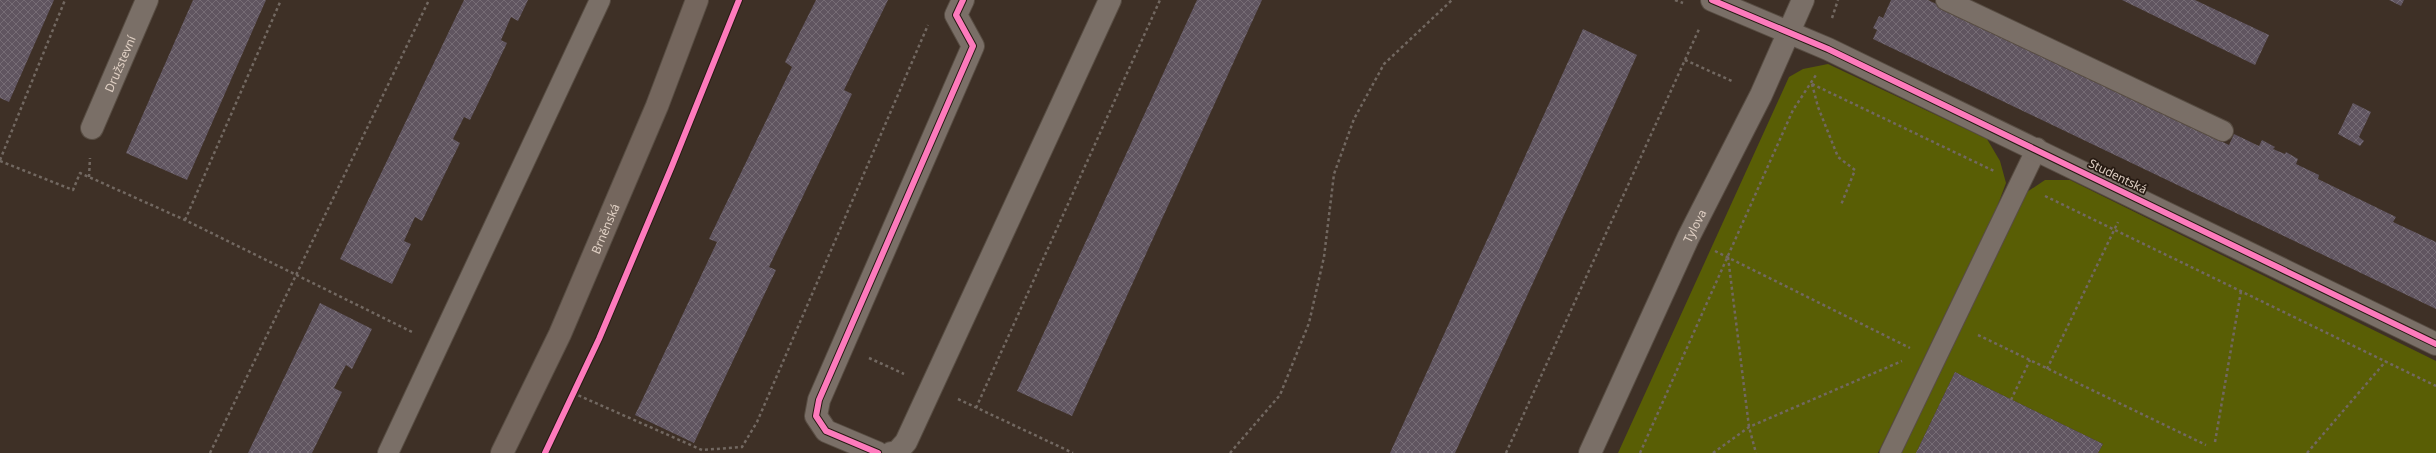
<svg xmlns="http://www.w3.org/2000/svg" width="2436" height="453" font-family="'Noto Sans',sans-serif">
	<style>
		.green { fill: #595e05 }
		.building { fill: url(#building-cross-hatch) }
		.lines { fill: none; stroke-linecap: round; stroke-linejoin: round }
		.service-casing { stroke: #584d43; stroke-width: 22 }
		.minor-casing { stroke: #584d43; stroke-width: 24 }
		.secondary-casing { stroke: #584d43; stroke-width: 24 }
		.path { stroke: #726861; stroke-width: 2.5; stroke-dasharray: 3 3; stroke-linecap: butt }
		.service { stroke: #7a6f67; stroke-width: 20 }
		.minor { stroke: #7a6f67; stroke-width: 22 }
		.secondary { stroke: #74665d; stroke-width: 22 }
		.cycleway-casing { stroke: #261a12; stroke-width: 8 }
		.cycleway { stroke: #fd7abc; stroke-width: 6 }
		.labels { text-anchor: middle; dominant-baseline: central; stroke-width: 3.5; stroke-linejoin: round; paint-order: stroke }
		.street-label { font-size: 12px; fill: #e0d0c4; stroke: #261a12 }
	</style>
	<defs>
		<pattern id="building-cross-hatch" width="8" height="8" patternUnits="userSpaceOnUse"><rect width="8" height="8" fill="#605560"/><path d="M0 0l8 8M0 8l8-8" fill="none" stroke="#766c75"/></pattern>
	</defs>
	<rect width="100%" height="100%" fill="#3e3026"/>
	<!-- green -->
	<g class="green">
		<path d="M1828,64L1987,139L2000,161L2006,183L1997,207L1878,453H1618L1789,77L1803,69Z"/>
		<path d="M2045,180H2070L2436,361V453H2098L2103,444L1955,372L1916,453H1899L2024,194Z"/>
	</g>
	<!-- building -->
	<g class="building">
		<path d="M0,0H54L9,102L0,98Z"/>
		<path d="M193,0H266L187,180L126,153Z"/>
		<path d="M464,0H528L518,21L511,17L501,40L507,43L489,81L470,120L464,117L453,139L460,143L422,221L415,217L404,241L411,244L392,284L340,259Z"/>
		<path d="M816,0H888L844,90L852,94L769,267L776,270L694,443L635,415L717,242L709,239L792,67L785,62Z"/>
		<path d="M1197,0H1262L1072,416L1017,391Z"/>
		<path d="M1891,0H1928L2229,145L2234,134L2259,146L2262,140L2275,147L2273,149L2285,154L2286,152L2298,159L2296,164L2319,175L2318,179L2396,217L2393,222L2436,242V309L1873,39L1877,30L1873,28L1879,16L1883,18Z"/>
		<path d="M2122,0H2195L2269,35L2255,65Z"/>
		<path d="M2389,0H2404L2401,6Z"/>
		<path d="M1583,29L1637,55L1598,141L1455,453H1390Z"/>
		<path d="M2353,103L2371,112L2359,137L2364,141L2360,146L2338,134Z"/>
		<path d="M320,303L372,329L352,369L346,365L334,388L342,392L312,453H248Z"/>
		<path d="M1955,372L2103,444L2098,453H1916Z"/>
	</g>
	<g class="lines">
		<!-- service casing -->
		<g class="service-casing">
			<g id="service">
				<path d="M1946,0L2223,131"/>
				<path d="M388,453L600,0"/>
				<path d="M1890,453L2037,148"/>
			</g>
		</g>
		<!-- minor casing -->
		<g class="minor-casing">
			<g id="minor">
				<path d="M1712,0L1828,49L2436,344"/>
				<path id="s1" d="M92,128L147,0"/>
				<path d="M878,453L826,431L816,416L819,400L973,46L956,15L963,0"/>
				<path d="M891,453L897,452L906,442L1110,0"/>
				<path id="s2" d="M1590,453L1688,238L1761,95L1803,0"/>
			</g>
		</g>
		<!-- secondary casing -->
		<g class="secondary-casing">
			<g id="secondary">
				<path id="s3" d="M502,453L560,334L657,106L697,0"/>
			</g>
		</g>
		<!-- path -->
		<g class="path">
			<path d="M1675,0L1683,3"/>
			<path d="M1832,18L1838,0"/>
			<path d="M1685,60L1734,82"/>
			<path d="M1812,84L1994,171"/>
			<path d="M1812,84L1818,107L1838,157L1855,170L1841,205"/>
			<path d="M0,160L65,0"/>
			<path d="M0,161L73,190L80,173L185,220L414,333"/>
			<path d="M89,177L90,158"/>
			<path d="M2045,196L2436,386"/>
			<path d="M185,220L281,0"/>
			<path d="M1715,251L1910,348"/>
			<path d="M1728,257L1749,427L1756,453"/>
			<path d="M1978,335L2206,445"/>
			<path d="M869,358L904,374"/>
			<path d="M2047,369L2118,222"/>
			<path d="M573,393L702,450L742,447L757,422L928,25"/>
			<path d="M958,399L1073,453"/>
			<path d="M2011,400L2030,360"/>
			<path d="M976,408L1160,0"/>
			<path d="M2215,442L2241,291"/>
			<path d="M210,453L429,0"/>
			<path d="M1230,453L1280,395L1309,323L1324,257L1334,174L1354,119L1384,64L1452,0"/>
			<path d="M1506,453L1700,27"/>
			<path d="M1640,453L1793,110L1816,75"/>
			<path d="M1713,453L1749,427L1902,361"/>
			<path d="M2307,453L2386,361"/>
		</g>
		<!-- service -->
		<use href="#service" class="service"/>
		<!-- minor -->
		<use href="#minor" class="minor"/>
		<!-- secondary -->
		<use href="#secondary" class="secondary"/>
		<!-- cycleway casing -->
		<g class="cycleway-casing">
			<g id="cycleway">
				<path d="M1712,0L1828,49L2436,344"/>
				<path d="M545,453L599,339L672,166L739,0"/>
				<path d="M878,453L826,431L816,416L819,400L973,46L956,15L963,0"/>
			</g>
		</g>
		<!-- cycleway -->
		<use href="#cycleway" class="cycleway"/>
	</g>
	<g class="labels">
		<!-- street labels -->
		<g class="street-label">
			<text stroke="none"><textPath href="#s1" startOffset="70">Družstevní</textPath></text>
			<text transform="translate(2118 176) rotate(26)">Studentská</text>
			<text stroke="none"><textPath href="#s2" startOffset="250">Tylova</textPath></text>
			<text stroke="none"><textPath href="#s3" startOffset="247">Brněnská</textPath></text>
		</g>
	</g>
</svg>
